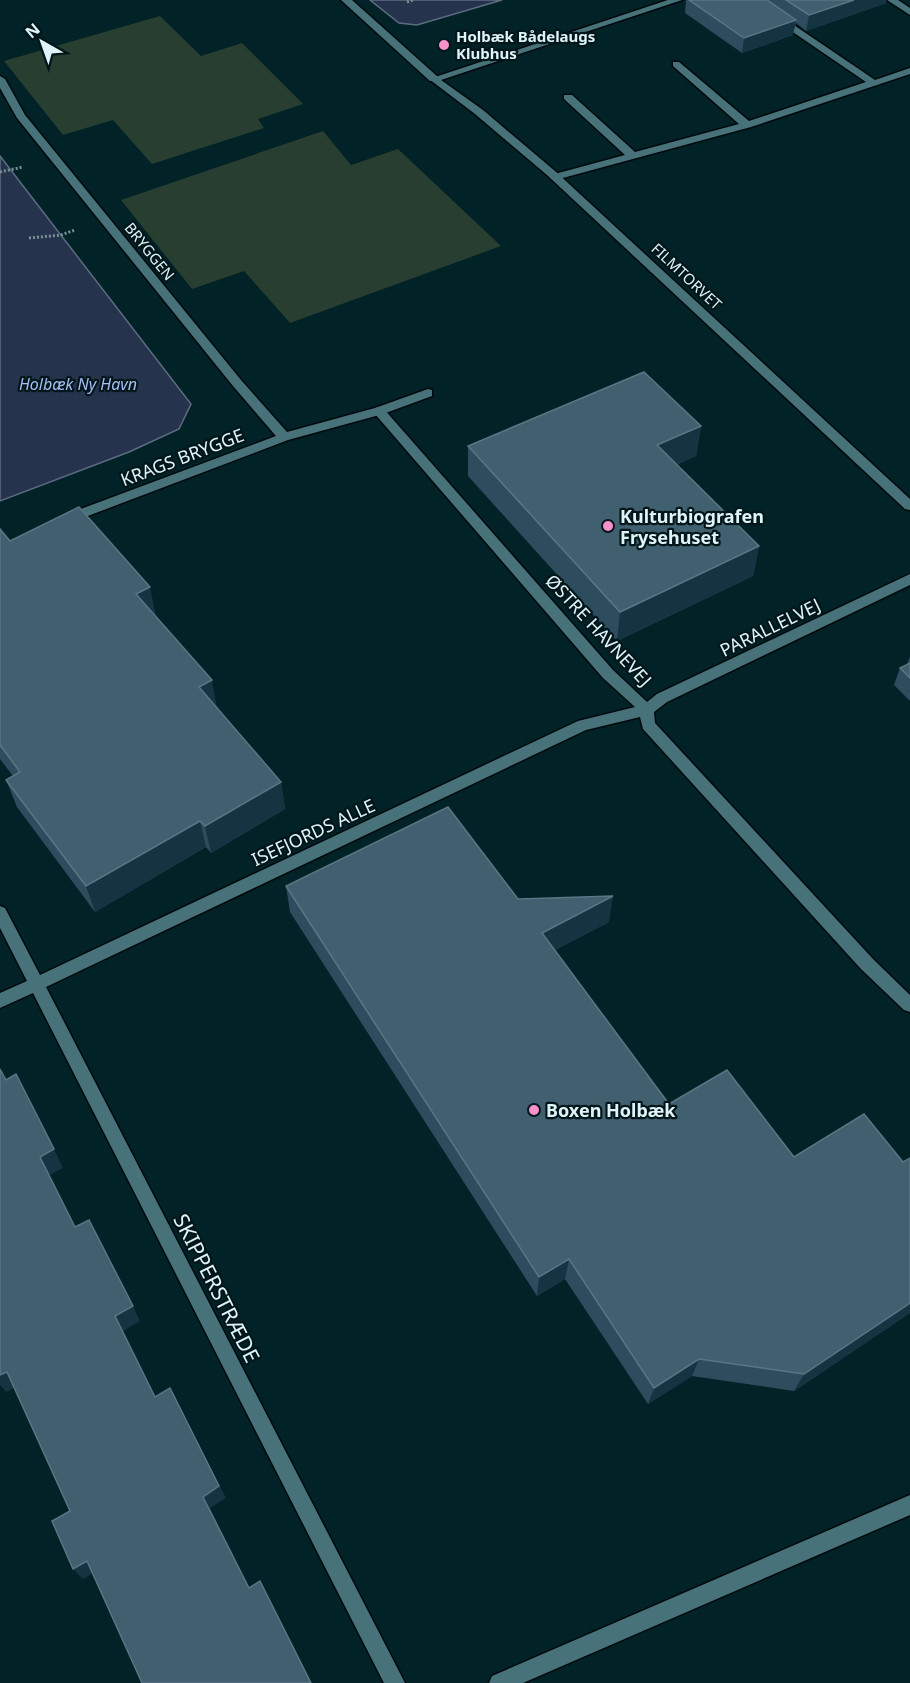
<svg xmlns="http://www.w3.org/2000/svg" width="910" height="1683" font-family="'Noto Sans',sans-serif">
	<style>
		.green { fill: #283e30 }
		.water { fill: #26334d; stroke: #5d6d80; stroke-width: 1.5 }
		.lines { fill: none; stroke-linecap: round; stroke-linejoin: round }
		.lane-casing { stroke: #000a0d; stroke-width: 3 }
		.street-casing { stroke: #000a0d; stroke-width: 3 }
		.path { stroke: #769195; stroke-width: 3; stroke-dasharray: 2 2; stroke-linecap: butt }
		.lane { fill: #48727a; fill-rule: evenodd }
		.street { fill: #48727a; fill-rule: evenodd }
		.wall { fill: #2d4d5f }
		.shaded-wall { fill: #143441 }
		.building { fill: #405f6f; stroke: #597684; stroke-width: 1.5 }
		.poi-dot { fill: #f890cc; stroke: #03171b; stroke-width: 2 }
		.labels { text-anchor: middle; dominant-baseline: central; stroke-width: 4.5; stroke-linejoin: round; paint-order: stroke }
		.far-poi-label { font-size: 15px; font-weight: bold; fill: #def4f8; stroke: #03171b; text-anchor: start }
		.far-street-label { font-size: 15px; fill: #def4f8; stroke: #03171b }
		.far-water-label { font-size: 16px; font-style: italic; fill: #a4bef3; stroke: #03171b }
		.street-label { font-size: 18px; fill: #def4f8; stroke: #03171b }
		.poi-label { font-size: 18px; font-weight: bold; fill: #def4f8; stroke: #03171b; text-anchor: start }
		.near-street-label { font-size: 21px; fill: #def4f8; stroke: #03171b }
	</style>
	<rect width="100%" height="100%" fill="#012227"/>
	<!-- green -->
	<g class="green">
		<path d="M160,16L201,56L242,43L303,104L258,119L264,128L152,164L113,120L63,135L4,61Z"/>
		<path d="M323,131L351,165L398,149L501,246L290,323L244,271L192,289L121,200Z"/>
	</g>
	<!-- water -->
	<g class="water">
		<path d="M370,0H502L417,25L399,23Z"/>
		<path d="M0,156L191,404L179,429L129,452L0,501Z"/>
	</g>
	<g class="lines">
		<!-- lane casing -->
		<g class="lane-casing">
			<g id="lane">
				<path d="M341,0H352L438,77V81H430Z"/>
				<path d="M746,0H757L875,80L910,68V74L751,127L559,179H551V175L625,155L564,99V95H572L635,152L739,124L673,66V62H679L749,121L866,82Z"/>
				<path d="M887,0H898L910,8V15Z"/>
				<path d="M0,76L5,79L25,115L241,380L287,432L375,408L428,389L432,390V396L383,414L288,440L72,522H62L61,519L62,516L276,436L233,386L17,118L0,88Z"/>
				<path d="M910,1495V1515L523,1683H489L492,1676Z"/>
			</g>
		</g>
		<!-- street casing -->
		<g class="street-casing">
			<g id="street">
				<path d="M668,0H682L441,80L483,110L555,171L910,499V510L905,509L547,175L475,114L429,79Z"/>
				<path d="M379,407L383,408L613,670L647,702L657,694L910,574V585L667,702L654,712L655,723L873,959L910,995V1012L904,1010L861,969L643,729L640,717L586,730L46,987L405,1683H384L33,993L0,1008V993L27,981L0,928V906L5,908L40,975L578,721L635,707L603,678L375,414V408Z"/>
			</g>
		</g>
		<!-- path -->
		<g class="path">
			<path d="M407,2L413,0"/>
			<path d="M0,172L23,167"/>
			<path d="M29,238L61,235L75,230"/>
		</g>
		<!-- lane -->
		<use href="#lane" class="lane"/>
		<!-- street -->
		<use href="#street" class="street"/>
	</g>
	<!-- wall -->
	<g class="wall">
		<path d="M686,0H886V3L806,31L796,23L793,35L742,53L685,13Z"/>
		<path d="M701,426L696,456L676,465L759,546L753,576L617,641L468,476V446Z"/>
		<path d="M0,529L10,541L156,616L217,708L281,782L285,809L211,853L206,847L95,912L17,807L6,780L13,776L0,759Z"/>
		<path d="M910,656V701L894,685L900,668L907,664Z"/>
		<path d="M286,886L518,899L609,922L555,950L669,1104L794,1157L903,1162L910,1158V1313L794,1391L692,1376L648,1404L565,1279L537,1296L290,912Z"/>
	</g>
	<!-- shaded-wall -->
	<g class="shaded-wall">
		<path d="M854,0H886V3L806,31L809,15Z"/>
		<path d="M796,20L793,35L742,53L744,38Z"/>
		<path d="M701,426L696,456L652,475L657,445Z"/>
		<path d="M759,546L753,576L617,641L620,612Z"/>
		<path d="M150,587L156,616L143,623L136,594Z"/>
		<path d="M212,680L217,708L199,687Z"/>
		<path d="M281,782L285,809L211,853L205,826Z"/>
		<path d="M200,821L206,847L95,912L86,886Z"/>
		<path d="M613,896L609,922L540,958L542,933Z"/>
		<path d="M54,1149L63,1168L50,1175L40,1157Z"/>
		<path d="M569,1259L565,1279L537,1296L539,1277Z"/>
		<path d="M910,1303V1313L794,1391L804,1374Z"/>
		<path d="M133,1306L140,1321L123,1331L163,1411L115,1316Z"/>
		<path d="M699,1359L692,1376L648,1404L654,1388Z"/>
		<path d="M7,1372L18,1386L6,1392L0,1385V1375Z"/>
		<path d="M177,1402L226,1498L210,1508L254,1598L203,1497Z"/>
		<path d="M87,1561L97,1571L83,1579L73,1569Z"/>
	</g>
	<!-- building -->
	<g class="building">
		<path d="M689,0H767L796,20L744,38Z"/>
		<path d="M786,0H854L809,15Z"/>
		<path d="M644,372L701,426L657,445L759,546L620,612L468,446Z"/>
		<path d="M79,507L150,587L136,594L212,680L199,687L281,782L205,826L200,821L86,886L6,780L20,772L0,745V529L10,541Z"/>
		<path d="M910,663V678L900,668Z"/>
		<path d="M448,807L518,899L613,896L542,933L669,1104L727,1070L794,1157L864,1114L903,1162L910,1158V1303L804,1374L699,1359L654,1388L569,1259L539,1277L286,886Z"/>
		<path d="M0,1069L6,1080L16,1074L54,1149L40,1157L75,1227L89,1220L133,1306L115,1316L155,1397L170,1388L219,1486L203,1497L249,1588L260,1581L311,1683H142L87,1561L73,1569L52,1521L70,1511L7,1372L0,1375Z"/>
	</g>
	<!-- markers -->
	<g class="poi-dot">
		<circle cx="444" cy="45" r="6"/>
		<circle cx="608" cy="526" r="6"/>
		<circle cx="534" cy="1110" r="6"/>
	</g>
	<g class="labels">
		<!-- far-poi labels -->
		<g class="far-poi-label">
			<text x="456" y="36">Holbæk Bådelaugs<tspan x="456" dy="17">Klubhus</tspan></text>
		</g>
		<!-- far-street labels -->
		<g class="far-street-label">
			<text transform="translate(150 251) rotate(51)">BRYGGEN</text>
			<text transform="translate(687 276) rotate(43)">FILMTORVET</text>
		</g>
		<!-- far-water labels -->
		<g class="far-water-label">
			<text x="78" y="384">Holbæk Ny Havn</text>
		</g>
		<!-- street labels -->
		<g class="street-label">
			<text transform="translate(182 457) rotate(-21)">KRAGS BRYGGE</text>
			<text transform="translate(770 627) rotate(-26)">PARALLELVEJ</text>
			<text transform="translate(599 630) rotate(47)">ØSTRE HAVNEVEJ</text>
			<text transform="translate(313 832) rotate(-25)">ISEFJORDS ALLE</text>
		</g>
		<!-- poi labels -->
		<g class="poi-label">
			<text x="620" y="516">Kulturbiografen<tspan x="620" dy="21">Frysehuset</tspan></text>
			<text x="546" y="1110">Boxen Holbæk</text>
		</g>
		<!-- near-street labels -->
		<g class="near-street-label">
			<text transform="translate(217 1288) rotate(63)">SKIPPERSTRÆDE</text>
		</g>
	</g>
	<!-- north arrow -->
	<g transform="translate(42 42) rotate(320)" stroke="#03171b" stroke-width="4.5" paint-order="stroke">
	<path d="M0-4.5L10 22L0 15L-10 22Z" fill="#def4f8"/>
	<text y="-9" font-size="16" font-weight="bold" text-anchor="middle" fill="#def4f8">N</text>
	</g>
</svg>
